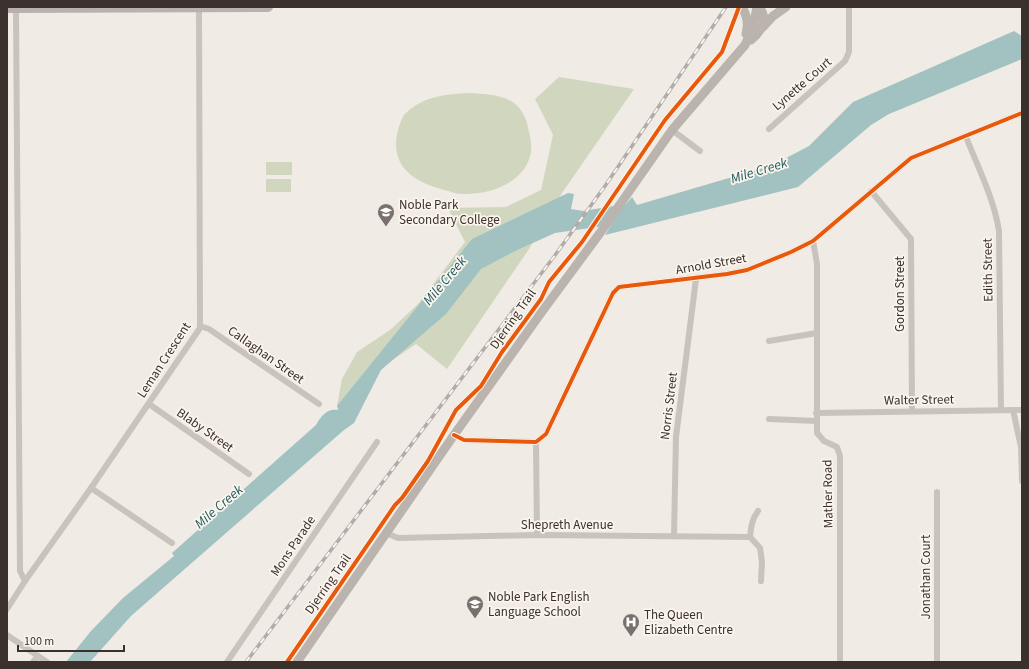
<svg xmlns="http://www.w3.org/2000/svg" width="1029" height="669" font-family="'Source Sans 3',sans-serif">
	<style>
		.green { fill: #d1d6bf }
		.water { fill: #a1c2c1 }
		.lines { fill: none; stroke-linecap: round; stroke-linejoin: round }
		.street { stroke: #c9c3be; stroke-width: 6 }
		.secondary { stroke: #bab3ae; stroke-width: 9 }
		.primary { stroke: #b8b1ad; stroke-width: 10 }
		.rail-casing { stroke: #b1aca8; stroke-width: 3.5 }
		.rail { stroke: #fbf5ee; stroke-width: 2; stroke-dasharray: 6; stroke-linecap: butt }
		.cycleway-casing { stroke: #fbf5ee; stroke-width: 6 }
		.cycleway { stroke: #e8590c; stroke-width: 4 }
		.labels { text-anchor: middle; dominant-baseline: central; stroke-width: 3.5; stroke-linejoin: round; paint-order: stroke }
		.street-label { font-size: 13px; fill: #3b302b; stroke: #fbf5ee }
		.poi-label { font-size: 13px; fill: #3b302b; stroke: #fbf5ee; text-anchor: start }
		.water-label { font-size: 14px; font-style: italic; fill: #1f5a5e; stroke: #fbf5ee }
	</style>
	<rect width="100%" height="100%" fill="#f0ebe5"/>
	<!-- green -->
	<g class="green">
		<path d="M559,77L634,89L562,193L529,249L447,369L416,344L381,368L339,409L337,406L342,379L357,352L390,330L418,304L465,242L448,208L506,207L541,190L553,135L535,99Z"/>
		<path d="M469,93C483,94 498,94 511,101C520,106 527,118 528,128C530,136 532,144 531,152C526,183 489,195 462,194C456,194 450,191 444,190C416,182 391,169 397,134C399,127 401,117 407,112C424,96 447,94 469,93Z"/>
		<rect x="266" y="162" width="26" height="13"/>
		<rect x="266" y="179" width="25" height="13"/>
	</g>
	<!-- water -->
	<path class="water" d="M1014,31L1022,36V59L889,114L871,125L798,187L605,235L611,225L555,233L515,251L481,269L446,314L381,370L354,423L344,430L131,616L90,662H66L91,631L123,598L174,556L172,553L316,425C321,416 327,408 338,410V409L337,406L472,239L568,193L574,194L571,209L583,211L626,204L632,197L637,205L773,165L809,146L853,102Z"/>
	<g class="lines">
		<!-- street -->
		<g class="street">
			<path d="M16,8L20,571L25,581"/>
			<path d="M769,129L845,61L849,52V7"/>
			<path d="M672,130L700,151"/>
			<path d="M966,137C978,167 994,199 999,231L1001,410"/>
			<path d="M871,191L911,239L912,411"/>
			<path d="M813,241L817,264V433L824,441L837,447L840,456V662"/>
			<path d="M200,326L209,329L319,404"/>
			<path d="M769,341L817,333"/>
			<path d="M149,404L249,474"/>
			<path d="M1013,410L1021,447L1022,481"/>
			<path d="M816,413L1022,410"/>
			<path d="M769,419L817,421"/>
			<path d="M454,435L464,440L536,442L546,434L613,293L619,287L727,274L747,270L791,252L813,241L911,158L1022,113"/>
			<path d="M536,442L537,535"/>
			<path d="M91,488L172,543"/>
			<path d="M937,492V662"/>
			<path d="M758,511C752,519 751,527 750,537L760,548L762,562L761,581"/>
			<path d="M386,533L398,538L537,535L750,537"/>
			<path d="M674,536L676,437L696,279"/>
			<path d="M7,609L25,581L91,488L200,328L199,7"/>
			<path d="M7,635L38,656L33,662"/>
			<path d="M38,656L47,662"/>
			<path d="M227,662L377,442"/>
		</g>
		<!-- secondary -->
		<g class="secondary">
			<path d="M742,7C747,16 749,23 746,34"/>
			<path d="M763,27L773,16L786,7"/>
			<path d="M751,40C761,32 769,19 759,7"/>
			<path d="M297,662L454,435L541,313L600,233L672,130L745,45L753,28L757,7"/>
		</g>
		<!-- primary -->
		<path class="primary" d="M7,8L268,7"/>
		<!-- rail casing -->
		<g class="rail-casing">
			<path id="rail" d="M246,662L553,258L605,186L726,7"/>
		</g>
		<!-- rail -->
		<use href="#rail" class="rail"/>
		<!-- cycleway casing -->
		<g class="cycleway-casing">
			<g id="cycleway">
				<path d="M454,435L464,440L536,442L546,434L613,293L619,287L727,274L747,270L791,252L813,241L911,158L1022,113"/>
				<path d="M287,662L395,505L402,498L428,461L456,410L481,386L502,352L541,299L549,282L582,242L665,120L722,52L739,7"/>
			</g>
		</g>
		<!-- cycleway -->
		<use href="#cycleway" class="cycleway"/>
	</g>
	<!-- icons -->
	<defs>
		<g id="school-pin" transform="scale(0.9)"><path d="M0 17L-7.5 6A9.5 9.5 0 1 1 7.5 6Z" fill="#7a716c" stroke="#fbf5ee"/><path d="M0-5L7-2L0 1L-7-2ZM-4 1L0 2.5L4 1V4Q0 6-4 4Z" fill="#fff"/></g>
		<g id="hospital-pin" transform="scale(0.9)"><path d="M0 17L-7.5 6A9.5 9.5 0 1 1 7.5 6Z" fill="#7a716c" stroke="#fbf5ee"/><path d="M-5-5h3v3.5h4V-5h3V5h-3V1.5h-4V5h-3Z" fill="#fff"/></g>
	</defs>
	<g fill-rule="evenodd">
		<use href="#school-pin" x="386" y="212"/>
		<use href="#school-pin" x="475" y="604"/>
		<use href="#hospital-pin" x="631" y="622"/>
	</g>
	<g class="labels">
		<!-- street labels -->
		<g class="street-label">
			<text transform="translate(802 84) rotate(-41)">Lynette Court</text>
			<text transform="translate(711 264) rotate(-10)">Arnold Street</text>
			<text transform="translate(988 270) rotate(-91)">Edith Street</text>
			<text transform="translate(900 294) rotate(-90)">Gordon Street</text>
			<text transform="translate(513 319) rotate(-55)">Djerring Trail</text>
			<text transform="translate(266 355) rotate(35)">Callaghan Street</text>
			<text transform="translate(164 360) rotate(-57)">Leman Crescent</text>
			<text transform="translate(919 400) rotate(-1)">Walter Street</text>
			<text transform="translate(669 406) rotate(-83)">Norris Street</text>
			<text transform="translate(205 430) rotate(35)">Blaby Street</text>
			<text transform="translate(828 494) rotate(-91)">Mather Road</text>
			<text x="567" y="525">Shepreth Avenue</text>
			<text transform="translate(293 546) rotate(-56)">Mons Parade</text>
			<text transform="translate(926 577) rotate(-90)">Jonathan Court</text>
			<text transform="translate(328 584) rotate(-55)">Djerring Trail</text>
		</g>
		<!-- poi labels -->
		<g class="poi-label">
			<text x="399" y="205">Noble Park<tspan x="399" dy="15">Secondary College</tspan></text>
			<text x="488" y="597">Noble Park English<tspan x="488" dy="15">Language School</tspan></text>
			<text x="644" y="615">The Queen<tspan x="644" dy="15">Elizabeth Centre</tspan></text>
		</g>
		<!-- water labels -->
		<g class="water-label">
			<text transform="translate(759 171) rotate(-17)">Mile Creek</text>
			<text transform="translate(445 281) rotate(-50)">Mile Creek</text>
			<text transform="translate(219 507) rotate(-41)">Mile Creek</text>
		</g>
	</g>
	<!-- border -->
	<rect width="1029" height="669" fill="none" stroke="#3b302b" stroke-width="16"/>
	<!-- scale -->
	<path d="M18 645v6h106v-6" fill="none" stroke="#3b302b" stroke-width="2"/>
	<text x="24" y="645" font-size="12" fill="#3b302b" stroke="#fbf5ee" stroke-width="3" paint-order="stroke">100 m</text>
</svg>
